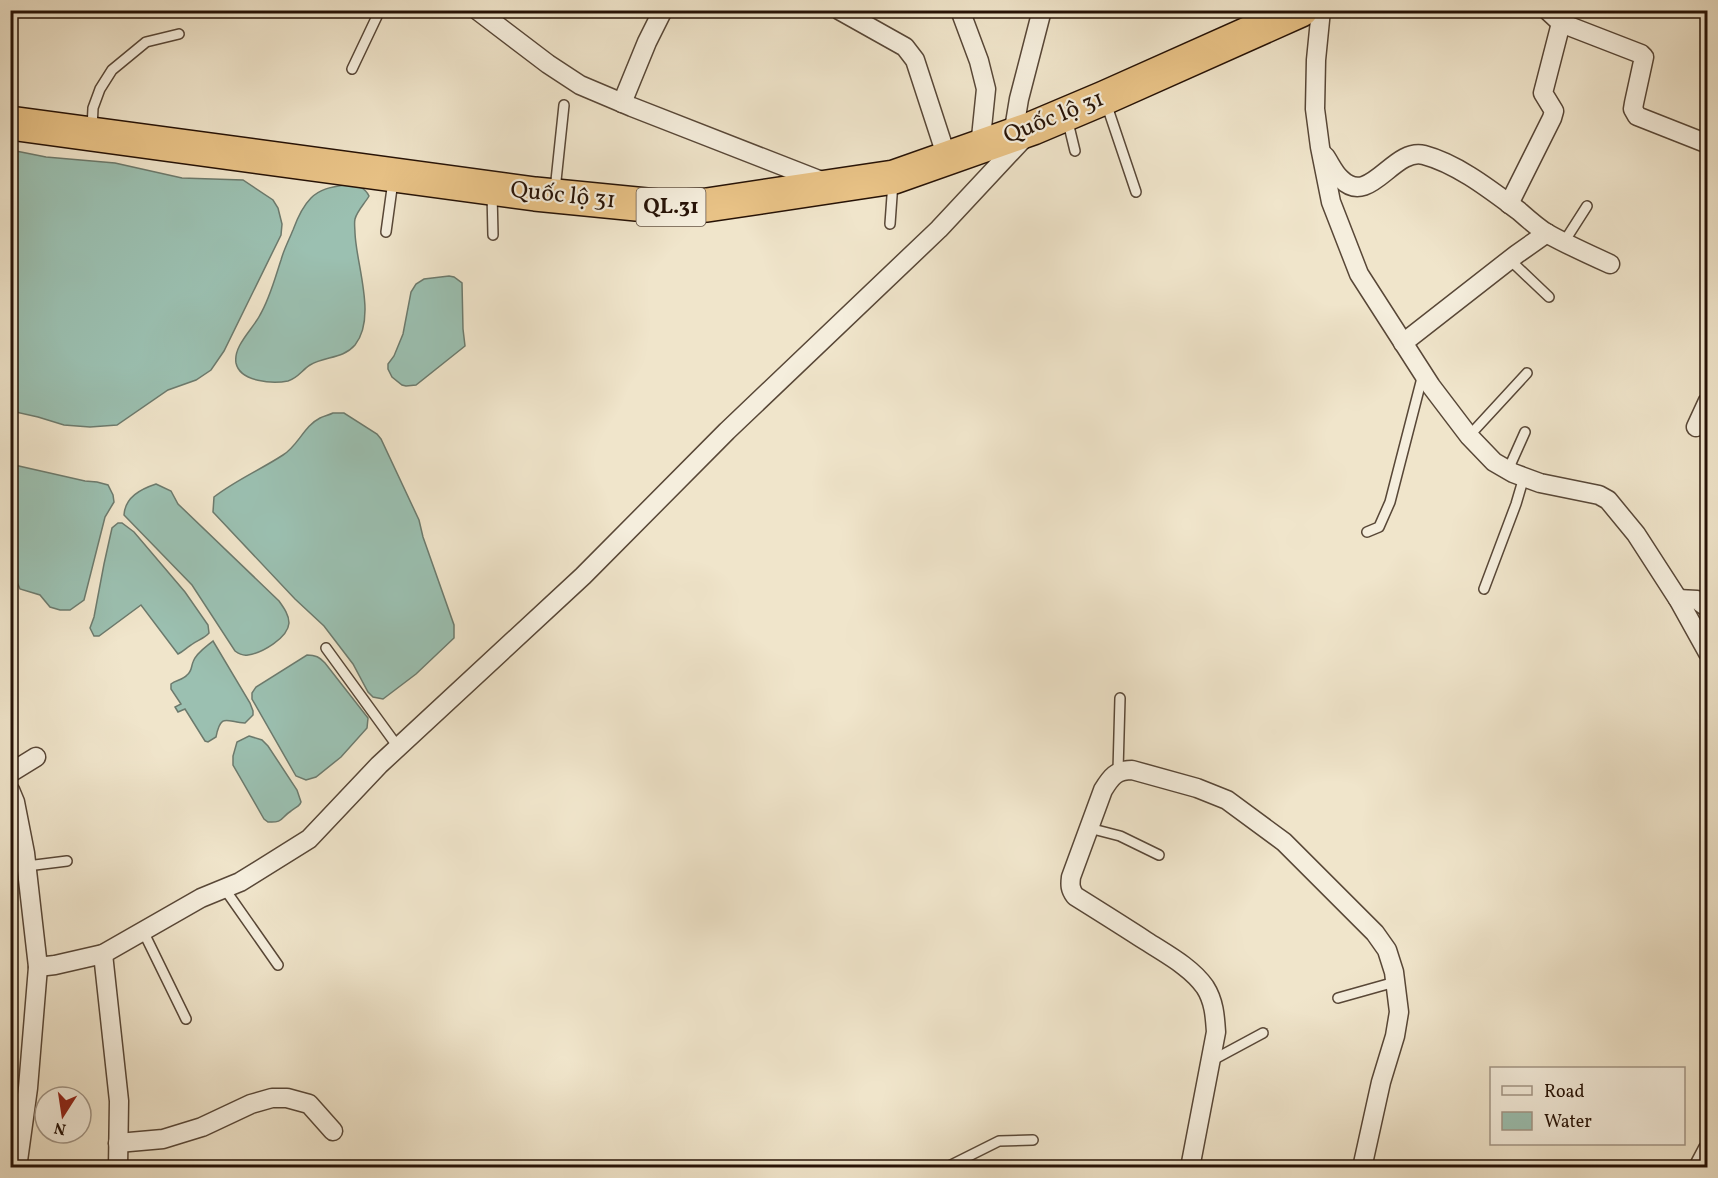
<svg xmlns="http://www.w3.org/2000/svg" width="1718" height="1178" font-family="Vollkorn,serif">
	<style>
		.water { fill: #9bc0b1; stroke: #6c7a6d; stroke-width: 1.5 }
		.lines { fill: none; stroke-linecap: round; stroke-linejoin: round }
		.lane-casing { stroke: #584737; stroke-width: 12 }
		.street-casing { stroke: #584737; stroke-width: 21 }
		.highway-casing { stroke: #261206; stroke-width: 36 }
		.lane { stroke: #f5eedd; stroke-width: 9 }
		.street { stroke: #f5eedd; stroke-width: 18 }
		.highway { stroke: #e8c286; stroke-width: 33 }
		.labels { text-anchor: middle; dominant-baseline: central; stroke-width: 4.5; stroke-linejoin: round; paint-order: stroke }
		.shield { fill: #f5eedd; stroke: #645446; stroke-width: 1.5 }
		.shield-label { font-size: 22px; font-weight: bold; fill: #261206 }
		.street-label { font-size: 24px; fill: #261206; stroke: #f5eedd }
	</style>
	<rect width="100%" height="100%" fill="#f0e5cb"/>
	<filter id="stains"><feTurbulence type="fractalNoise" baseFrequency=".00333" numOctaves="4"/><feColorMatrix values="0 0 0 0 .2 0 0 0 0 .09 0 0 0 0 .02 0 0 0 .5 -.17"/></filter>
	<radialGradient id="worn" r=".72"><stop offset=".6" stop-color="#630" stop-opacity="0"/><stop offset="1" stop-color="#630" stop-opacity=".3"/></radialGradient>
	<!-- water -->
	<g class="water">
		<path d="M11,150L46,157L115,163L182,178L243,180L273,200L278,208L282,224L281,235L224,351L211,370L196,380L168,390L117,425L90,427L64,425L38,417L11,411Z"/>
		<path d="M344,185C354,186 364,185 369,196C365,203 357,211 355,219C354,223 355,229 355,233C356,264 377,318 355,345C343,359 325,356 310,365C302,370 298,378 288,381C273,384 240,382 236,363C233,346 253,329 260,315C270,298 275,278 281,260C284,249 289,240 293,230C297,219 302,207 311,198C320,189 331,187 344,185Z"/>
		<path d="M449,276L454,277L462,283L463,329L465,346L416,385L406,386L402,385L392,377L388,369V364L394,356L403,334L411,292L416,284L424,279Z"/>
		<path d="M333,413H344L377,434L381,439L419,520L423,537L454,625V638L416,674L383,699L373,697L368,692L353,664L324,626L295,599L213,512L214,497C236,480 260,470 283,455C298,446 304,426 320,418C324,416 329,415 333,413Z"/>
		<path d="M10,464L85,481L97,482L108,485L113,495L114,502L105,517L84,600L70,610H60L50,607L40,595L20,589L11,568Z"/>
		<path d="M156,484L171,491L178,504L279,601C284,608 289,615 289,623C288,638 262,653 248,655C243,656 239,654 235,651L192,585L124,515C125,497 141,489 156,484Z"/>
		<path d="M118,523H122L134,532L185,592L208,625L209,633C204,639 197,640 191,645C186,648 184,651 178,654L141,605L99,636H94L90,628L94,617L104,564L112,528Z"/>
		<path d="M213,641L250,703L253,711V715L245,723C228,723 221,711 216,737L208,742L205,741L185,709L178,712L175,707L181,704L171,689V684C176,680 183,680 187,675C192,671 191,667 193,662C196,653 206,647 213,641Z"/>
		<path d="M307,655C316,655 319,657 325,663L368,718L367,728L341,757L316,777L306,780L296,776L252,699V693L256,687Z"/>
		<path d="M249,736L262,740L268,746L297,790L301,802L300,804C298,807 294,808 291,811C280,818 284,823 268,822L264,819L233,765V756L237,742Z"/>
	</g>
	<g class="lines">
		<!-- lane casing -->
		<g class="lane-casing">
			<g id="lane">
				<path d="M352,69L380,10"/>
				<path d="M1106,103L1136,192"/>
				<path d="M1067,118L1075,151"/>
				<path d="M92,129L93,108L100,89L112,70L146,42L179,34"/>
				<path d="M555,190L564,105"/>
				<path d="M492,193L493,235"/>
				<path d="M890,224L893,182"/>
				<path d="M386,232L393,181"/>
				<path d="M1564,242L1587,206"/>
				<path d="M1510,260L1549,297"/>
				<path d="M1469,436L1527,373"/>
				<path d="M1508,470L1525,432"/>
				<path d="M1367,532L1379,527L1390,502L1423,374"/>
				<path d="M1484,589L1516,504L1524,477"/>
				<path d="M326,648L398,747"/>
				<path d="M1118,771L1120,698"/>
				<path d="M1089,828L1120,836L1159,855"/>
				<path d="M27,866L67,861"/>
				<path d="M224,888L278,965"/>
				<path d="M143,931L186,1019"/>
				<path d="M1338,998L1395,982"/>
				<path d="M1211,1061L1263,1033"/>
				<path d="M945,1168L999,1141L1033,1140"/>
			</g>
		</g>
		<!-- street casing -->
		<g class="street-casing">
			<g id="street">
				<path d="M477,10L548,64L580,85L632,107L824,182"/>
				<path d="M839,10L905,47L915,60L947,158"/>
				<path d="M960,10L979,61L986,89L980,147"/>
				<path d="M1321,10L1316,60L1315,109L1320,147L1331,202L1359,274L1431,386L1469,436L1494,462L1513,473L1540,483L1599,495L1608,500L1636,534L1678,599L1708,653"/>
				<path d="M1547,10L1561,23L1641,54L1644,57L1634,103L1633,109L1637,116L1708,144"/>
				<path d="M622,103L647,42L663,10"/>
				<path d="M1013,135L1019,99L1042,10"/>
				<path d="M1325,156C1330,163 1334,173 1341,179C1370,208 1393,147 1424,155C1458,164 1492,191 1519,211C1528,219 1538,228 1548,234C1568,245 1590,255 1610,264"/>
				<path d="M1509,204L1552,118L1554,111L1543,93L1561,23"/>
				<path d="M1403,343L1517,254L1547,233"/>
				<path d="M1696,427L1708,401"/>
				<path d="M1678,599L1697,600L1708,608"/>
				<path d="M10,773L36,757"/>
				<path d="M10,790L15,802L25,853L38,967L55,965L103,954L201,898L240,882L309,839L379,765L583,576L727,431L939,229L1024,138"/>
				<path d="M103,954L119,1101L118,1168"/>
				<path d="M118,1143L163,1139L202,1127L251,1104L272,1098H287L309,1104L333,1131"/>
				<path d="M17,1168L28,1088L38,967"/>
				<path d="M1190,1168L1216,1032C1215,1016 1214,1001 1205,987C1191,967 1166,954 1146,941C1123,926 1099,911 1075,896C1070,889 1070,885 1071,877L1103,790C1111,777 1116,770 1132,770L1197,788L1227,800L1284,842L1375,933L1387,950L1394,972L1399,1012L1395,1036L1381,1082L1362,1168"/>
				<path d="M1698,1168L1708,1149"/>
			</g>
		</g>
		<!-- highway casing -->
		<g class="highway-casing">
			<path id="highway" d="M10,123L535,194L667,207L707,205L894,177L1033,128L1104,98L1301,10"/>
		</g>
		<!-- lane -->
		<use href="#lane" class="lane"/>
		<!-- street -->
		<use href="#street" class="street"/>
		<!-- highway -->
		<use href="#highway" class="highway"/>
	</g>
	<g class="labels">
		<!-- shield labels -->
		<rect class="shield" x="636.5" y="188" width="69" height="38" rx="4.5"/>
		<g class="shield-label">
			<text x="671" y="207">QL.31</text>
		</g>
		<!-- street labels -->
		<g class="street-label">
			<text transform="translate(1054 118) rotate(-22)">Quốc lộ 31</text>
			<text transform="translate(563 196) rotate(6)">Quốc lộ 31</text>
		</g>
	</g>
	<!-- margin -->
	<rect width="1718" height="1178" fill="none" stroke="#f0e5cb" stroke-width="36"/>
	<rect x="12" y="12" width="1694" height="1154" fill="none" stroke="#261206" stroke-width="3"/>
	<rect x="18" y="18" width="1682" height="1142" fill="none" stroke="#261206" stroke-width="1.5"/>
	<!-- legend -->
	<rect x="1490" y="1067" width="195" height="78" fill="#f5eedd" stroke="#a29687" stroke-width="1.5"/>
	<rect x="1502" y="1086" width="30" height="9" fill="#f5eedd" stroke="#a29687" stroke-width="1.5"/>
	<text x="1544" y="1097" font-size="18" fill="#261206">Road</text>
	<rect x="1502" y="1112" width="30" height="18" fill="#9bc0b1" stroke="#a29687" stroke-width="1.5"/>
	<text x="1544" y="1127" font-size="18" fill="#261206">Water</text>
	<!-- north arrow -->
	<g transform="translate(63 1115) rotate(192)"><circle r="28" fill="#f5eedd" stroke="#a29687" stroke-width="1.5"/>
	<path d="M0-4.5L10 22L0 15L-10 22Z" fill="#8f2418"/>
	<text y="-9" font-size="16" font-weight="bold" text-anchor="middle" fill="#261206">N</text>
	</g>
	<rect width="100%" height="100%" filter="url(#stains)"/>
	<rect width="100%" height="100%" fill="url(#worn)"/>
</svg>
